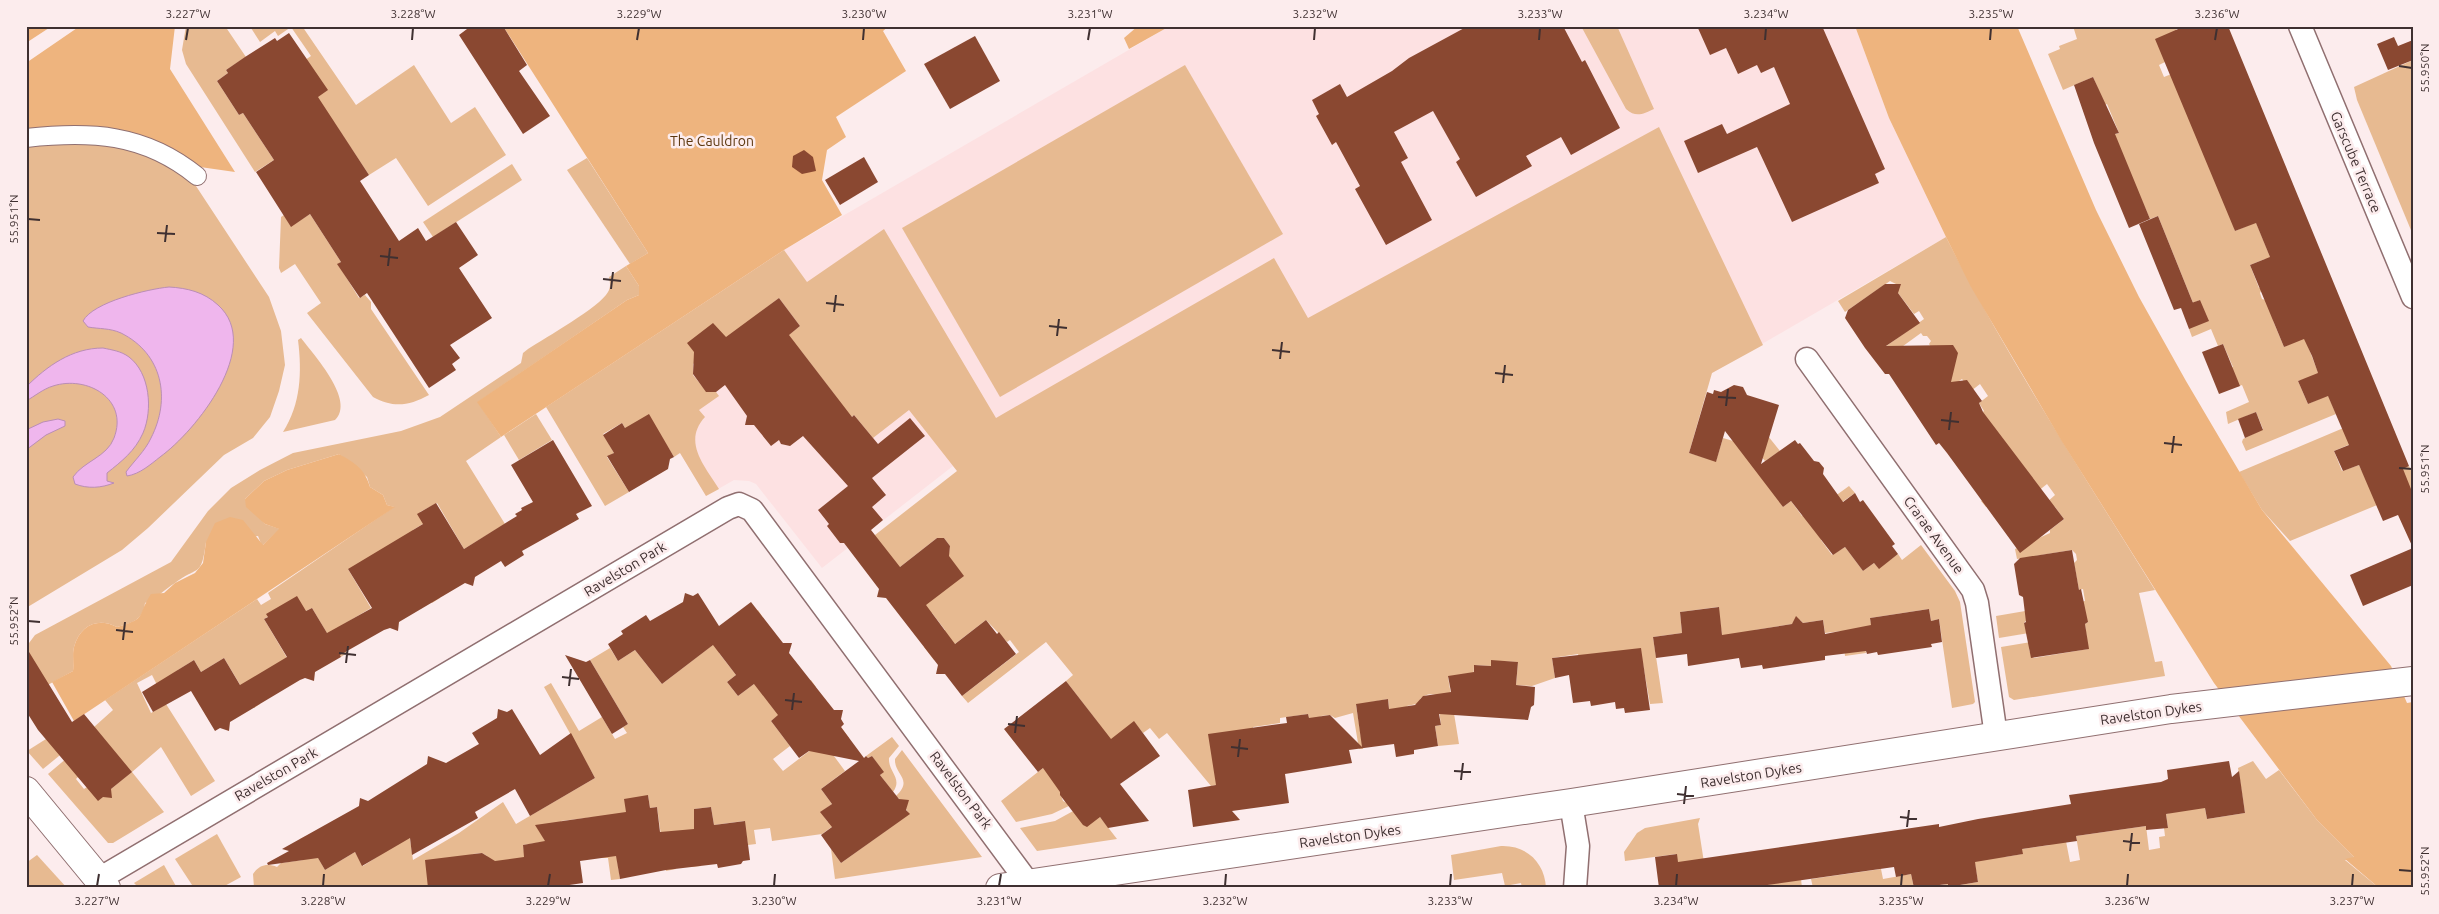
<svg xmlns="http://www.w3.org/2000/svg" width="2439" height="914" font-family="Ubuntu,sans-serif">
	<style>
		.built { fill: #fde1e2 }
		.green { fill: #e7ba91 }
		.forest { fill: #eeb47e }
		.water { fill: #efb6ed; stroke: #ba8eb5 }
		.building { fill: #8a4831 }
		.lines { fill: none; stroke-linecap: round; stroke-linejoin: round }
		.pedestrian-casing { stroke: #906f70; stroke-width: 20 }
		.minor-casing { stroke: #906f70; stroke-width: 25 }
		.tertiary-casing { stroke: #906f70; stroke-width: 30 }
		.pedestrian { stroke: #fff; stroke-width: 18 }
		.minor { stroke: #fff; stroke-width: 22 }
		.tertiary { stroke: #fff; stroke-width: 28 }
		.ticks { fill: none; stroke: #3f3031; stroke-width: 2 }
		.labels { text-anchor: middle; dominant-baseline: central; stroke-width: 5; stroke-linejoin: round; paint-order: stroke }
		.park-label { font-size: 14px; fill: #5e380f; stroke: #fceced }
		.street-label { font-size: 14px; fill: #3f3031; stroke: #fceced }
		.neatline { fill: none; stroke: #3f3031; stroke-width: 2 }
		.ticks-label { font-size: 12px; text-anchor: middle; fill: #3f3031 }
	</style>
	<rect width="100%" height="100%" fill="#fceced"/>
	<!-- built -->
	<path class="built" d="M1170,26H1855L1889,118L1946,237L1712,373L957,471L953,466L822,568L756,484L749,481L734,480L706,496L623,357L784,250Z"/>
	<!-- green -->
	<g class="green">
		<path d="M186,26H225L246,57L226,70L228,73L217,81L239,115L243,113L274,160L255,172L186,64L182,50Z"/>
		<path d="M253,26H302L356,105L414,65L451,123L475,107L506,155L428,206L396,158L369,175L333,121L290,70L311,56L291,27L278,36L275,31L260,42L251,28Z"/>
		<path d="M1581,26H1617L1654,109C1643,114 1636,118 1626,109Z"/>
		<path d="M2073,26H2175L2177,32L2165,62L2159,65L2164,77L2191,66L2235,231L2249,225L2255,220L2271,259H2265L2250,265L2259,288L2263,287L2260,293L2262,299L2269,301L2274,323L2284,347L2304,336L2319,375L2298,381L2308,404L2328,395L2336,414L2246,451L2242,442L2243,439L2263,429L2256,412L2228,424L2226,412L2249,402L2242,385L2237,387L2212,376L2233,367L2223,344L2218,346L2211,329L2192,337L2189,329L2200,300L2193,303L2158,216L2150,219L2113,135L2119,133L2107,104L2105,105L2093,77L2063,90L2048,54L2060,49L2059,46L2077,39Z"/>
		<path d="M2413,60V235L2357,100L2354,87Z"/>
		<path d="M1185,65L1283,234L1000,397L902,228Z"/>
		<path d="M1659,127L1763,345L1712,373L1689,453L1716,461L1723,438L1754,447L1768,436L1780,451L1765,461L1760,455L1752,460L1783,507L1791,501L1802,516L1818,504L1820,507L1849,486L1855,493L1835,507L1821,540L1832,555L1845,547L1863,571L1874,563L1879,568L1898,554L1902,560L1921,545L1955,591L1960,602L1975,702L1973,704L1952,708L1939,619L1931,621L1929,609L1870,618L1872,629L1863,631L1866,653L1845,656L1842,631L1825,633L1823,620L1803,623L1800,620L1792,624L1755,630L1725,657L1718,607L1680,612L1682,633L1653,637L1663,703L1650,704L1643,664L1579,660L1578,654L1552,658L1555,678L1532,686L1516,685L1518,662L1491,661V666L1474,665L1473,690L1448,677L1459,744L1438,746L1435,726L1441,725L1439,710L1441,697C1435,693 1425,693 1420,699L1422,707L1416,704L1407,706L1406,709L1390,717L1388,699L1356,705L1363,749H1359L1353,713L1335,718L1330,715L1321,716L1311,729L1308,714L1280,718V723L1253,727L1255,742L1216,785L1211,786L1167,733L1159,739L1150,728L1143,733L1134,722L1060,792L1063,801L1071,805L1052,814L1016,822L1001,801L1099,724L1066,681L1073,675L1046,642L968,703L962,696L1019,652L1010,640L1007,642L986,620L934,660L924,647L945,630L932,613L910,629L927,570L949,553L950,546L944,538H937L877,585L875,535L957,471L909,410L873,438L854,415L818,445L837,398L801,351L773,347L800,326L779,298L693,364V375L706,391L716,392L719,396L699,410L705,417C682,442 705,466 719,489L706,496L680,453L674,457L648,415L633,441L622,423L603,434L614,453L607,457L629,492L605,506L546,407L784,250L807,282L884,229L996,418L1274,258L1308,318Z"/>
		<path d="M86,142L153,154L194,183L269,297L281,331L285,365L279,391L270,417L253,438L224,455L148,528L122,550L26,608V147Z"/>
		<path d="M587,158L648,253L630,264L567,170Z"/>
		<path d="M512,164L522,180L433,237L423,222Z"/>
		<path d="M310,214L341,262L338,264L359,298L365,295L371,302V309L429,395C409,406 393,408 373,397L307,313L321,303L295,264L281,273L279,268L281,217L284,215L291,226Z"/>
		<path d="M1946,237C2008,359 2083,474 2155,590L2139,593L2155,662L2162,661L2165,676L2014,700L2009,697L2001,647L2031,642C2031,651 2026,648 2034,658L2088,649L2085,624L2088,622L2027,620L2024,623L2029,633L1999,638L1996,616L2085,601L2083,589L2079,590L2074,563L2077,560L2076,554L2072,550L2017,559L2015,549L2050,533V530L2064,519L2055,507L2046,503L2055,495L2047,484L2037,492L2026,477L1986,507L1981,501L2010,479L1957,431L1984,411L1979,403L1988,396L1980,384L1971,391L1962,379L1916,410L1936,354L1929,344L1931,341L1927,336H1923L1921,333L1881,362L1875,354L1924,319L1919,311L1914,314L1898,293L1896,284L1890,281L1845,312L1838,301Z"/>
		<path d="M626,266L639,286V295L627,300L478,402L501,437L466,461L505,524L464,549L437,503L420,512L426,522L413,530L411,550L440,598L432,603L416,577L348,569L371,608L334,630L347,653L341,657L312,608L306,611L282,608L264,619L299,678L247,682L260,704L254,708L224,658L201,672L194,660L178,670L165,701L152,675L137,683L151,713L166,704L215,781L191,796L161,747L132,772L164,812L113,843H108L48,774L74,752L78,777L76,779L84,789L87,787L107,797L111,794V789L131,772L94,727L113,710L105,700L257,599L261,605L271,599L268,593L394,507L387,505L383,495L370,487L367,477L339,454L287,470L264,481L245,499L265,524L280,529L262,546L258,536L206,542C201,578 199,565 175,583C163,591 159,596 145,603C143,620 132,623 117,627C98,617 80,625 74,647C72,654 74,664 73,671L26,697V647L35,635L171,562L208,511L231,488L260,470L293,453L401,431L440,417L521,363L523,353L528,349C545,338 600,307 608,292C611,287 610,282 609,277Z"/>
		<path d="M301,338C314,355 356,401 335,420L283,432C301,404 302,372 298,340Z"/>
		<path d="M536,414L552,440L519,460L504,435Z"/>
		<path d="M2360,421L2367,437L2334,451L2342,471L2359,465L2368,484L2409,466L2413,475V494L2411,491L2290,541L2262,510L2239,472Z"/>
		<path d="M758,610L764,619L719,653L736,675L727,682L738,696L758,681L774,709L811,680L816,687L771,721L790,746L773,759L783,771L841,727L849,738L831,752L845,771L821,789L832,804L821,812L828,822L844,811L848,815L822,834L772,841L770,828L754,830L756,844L748,845L744,821L714,825L711,807L694,809L701,866L692,867L687,830L672,839L676,869L666,871L657,807L650,808L648,795L631,842L615,845L620,879L611,880L608,858H600L594,817L561,821L566,852L550,841L523,845L526,866L488,862L487,856L482,853L473,854L428,888H254L253,874C259,865 267,863 277,867L281,863L303,860L300,839L306,836L325,870L355,852L363,866L380,855L408,826L413,860L459,833L503,802L516,824L595,778L544,687L551,683L579,731L602,717L615,739L627,733L623,727L628,724L590,660L610,648L618,661L635,650L662,684Z"/>
		<path d="M892,737L899,746L889,758C888,772 903,778 893,792L880,775L883,772L872,756L868,758L866,756Z"/>
		<path d="M46,739L70,747L43,769L27,751Z"/>
		<path d="M902,750L982,857L835,879L831,849L841,863L909,814L906,809L907,805L896,796C914,779 894,775 895,759Z"/>
		<path d="M2253,761L2266,779L2279,770L2317,820L2355,858L2345,860L2379,888H1921L1948,884L1949,887L1978,882L1973,852L2003,847L2005,857L2022,854V849L2050,845L2049,838L2065,836L2070,862L2080,860L2076,836L2146,826L2149,850L2160,848L2159,837L2165,836L2164,828H2168L2166,814L2204,803L2207,819L2245,813L2238,768Z"/>
		<path d="M1075,810L1100,817L1117,839L1037,851L1020,828L1055,821Z"/>
		<path d="M1700,818L1698,824L1708,888H1682L1676,854L1625,861L1624,852L1637,833L1645,828Z"/>
		<path d="M217,834L241,877L221,888H194L175,859Z"/>
		<path d="M1501,846C1527,845 1545,863 1546,888H1522L1521,883L1505,886L1502,873L1454,880L1451,855Z"/>
		<path d="M37,855L67,888H26V863Z"/>
		<path d="M164,865L177,888H139L134,883Z"/>
		<path d="M1881,869L1883,879L1911,874L1914,888H1813L1811,879Z"/>
		<path d="M1801,879L1802,888H1753V887Z"/>
	</g>
	<!-- forest -->
	<g class="forest">
		<path d="M26,26H52L26,43Z"/>
		<path d="M80,26H175L170,69L235,172L200,167L167,147L26,131V63Z"/>
		<path d="M503,26H889L883,31L906,71L836,117L846,137L827,150L822,180L842,215L784,250L501,437L477,402L627,300L639,295V286L626,266L648,253Z"/>
		<path d="M1138,26H1170L1129,49L1124,38Z"/>
		<path d="M1855,26H2017L2096,210L2139,297L2186,381L2262,510L2391,666L2407,703L2413,702V888H2379L2345,859L2354,857L2317,820L2214,683L2061,440L1971,287L1946,237L1889,118Z"/>
		<path d="M339,454C355,463 365,469 370,487L383,495L387,505L395,507L74,721L52,682L73,671C74,664 72,654 74,647C80,625 98,617 117,627C148,618 136,617 151,594L164,593L175,583L195,573L203,563L206,542L215,523L230,517L243,520L263,545L279,529L265,524L246,507L245,499L264,481L287,470Z"/>
	</g>
	<!-- water -->
	<g class="water">
		<path d="M169,287C187,288 204,292 218,305C264,346 196,431 160,457C151,464 140,474 127,476L126,472C134,461 145,451 151,438C171,399 163,354 121,333C110,328 99,329 88,327L83,321C93,302 148,289 169,287Z"/>
		<path d="M103,348C112,350 121,351 129,357C150,373 153,410 143,433C135,451 122,461 107,473V481L114,483C101,488 88,489 75,484L73,477C84,461 107,457 114,438C129,399 87,375 53,386C43,389 35,396 26,401V387C47,366 72,348 103,348Z"/>
		<path d="M58,419L65,421V426L46,435L26,450V430L43,422Z"/>
	</g>
	<!-- building -->
	<g class="building">
		<path d="M471,26H503L527,65L519,71L550,116L523,134L459,35Z"/>
		<path d="M1468,26H1563L1582,62L1585,60L1620,128L1571,155L1561,137L1526,156L1532,166L1476,197L1456,162L1460,159L1433,111L1394,132L1408,158L1401,162L1432,220L1386,245L1355,189L1360,186L1336,142L1332,145L1316,116L1319,114L1312,100L1340,84L1347,97L1392,71L1409,58Z"/>
		<path d="M1697,26H1822L1885,169L1875,174L1879,183L1792,222L1757,147L1698,173L1684,141L1722,124L1727,134L1790,104L1774,67L1761,73L1757,65L1738,74L1726,48L1710,55Z"/>
		<path d="M2185,26H2228L2409,466L2403,469L2413,494V548L2398,515L2383,521L2359,465L2343,471L2334,451L2349,445L2328,396L2308,404L2298,381L2318,373L2312,356L2304,339L2284,347L2250,265L2270,257L2256,223L2235,231L2155,39Z"/>
		<path d="M289,33L328,90L318,97L369,175L360,181L399,241L418,228L426,241L456,222L478,255L459,268L492,318L450,345L460,358L452,364L456,370L429,388L367,293L360,298L337,264L341,262L310,214L291,227L256,172L274,160L243,113L239,115L217,81L228,73L226,70L245,57L275,38L277,41Z"/>
		<path d="M975,36L1000,81L950,109L924,64Z"/>
		<path d="M2394,37L2398,46L2413,40V60L2388,70L2377,44Z"/>
		<path d="M2093,77L2119,133L2115,134L2150,219L2129,228L2094,143L2074,85Z"/>
		<path d="M804,150L813,157L816,171L802,174L792,167L793,156Z"/>
		<path d="M864,157L878,182L840,205L825,180Z"/>
		<path d="M2158,216L2193,303L2183,306L2200,300L2209,321L2189,329L2181,308L2174,310L2139,224Z"/>
		<path d="M1885,284H1901L1898,293L1920,323L1886,346L1953,345L1958,353L1951,382L1967,380L1982,401L1979,403L1983,412L2064,519L2020,553L1947,453L1939,443L1936,445L1889,374H1885L1865,348L1845,318L1848,310Z"/>
		<path d="M779,298L800,326L789,335L852,417L854,415L878,444L910,418L925,436L872,478L886,495L872,507L883,520L871,530L900,567L937,538H944L950,546L949,556L964,576L926,605L955,644L986,620L997,634L999,632L1016,654L962,696L945,674H936L938,665L886,598L877,597L879,589L844,543H840L827,526L829,524L818,510L848,486L803,436L790,446L781,444L779,440L771,446L754,425H745L747,416L725,385L716,392H706L693,374L694,352L687,343L713,323L726,337Z"/>
		<path d="M2223,344L2240,386L2219,394L2202,352Z"/>
		<path d="M1734,385L1743,387L1747,395L1779,405L1761,464L1795,440L1798,444L1800,443L1814,461L1819,462L1824,468L1823,474L1843,502L1855,493L1860,502L1863,500L1895,544L1892,546L1898,554L1879,569L1874,563L1863,571L1845,547L1833,555L1791,501L1783,507L1725,431L1716,462L1689,453L1707,392L1713,394L1714,390L1721,392Z"/>
		<path d="M2256,412L2263,430L2245,438L2238,419Z"/>
		<path d="M649,414L674,457L670,459L668,469L629,492L607,456L614,453L603,435L622,423L625,428Z"/>
		<path d="M553,440L592,506L576,514L579,519L522,551L524,555L505,567L501,561L475,577L473,586L465,583L399,622L398,631L390,628L384,630L340,655L341,657L315,672L314,681L305,678L300,680L230,722L229,731L220,728L215,731L191,691L153,712L142,692L194,660L201,672L224,658L240,685L287,657L264,619L268,617L266,614L297,596L306,611L312,608L327,633L372,608L348,569L423,524L417,514L436,503L464,549L517,516L515,514L522,510L521,508L533,502L511,465Z"/>
		<path d="M2413,548V585L2363,606L2350,575Z"/>
		<path d="M2072,550L2079,590L2081,589L2088,622L2085,624L2089,649L2031,658L2024,623L2026,622L2023,597L2019,595L2014,564L2020,558Z"/>
		<path d="M685,593L693,596L698,593L719,626L751,602L783,643H792L789,653L834,710H843L841,719L844,724L841,727L864,758L866,756L868,758L872,756L884,772L880,775L899,799L909,800L906,810L910,814L841,863L821,835L832,827L820,812L832,804L821,789L859,761L809,751L799,758L771,721L778,715L754,684L738,696L727,682L736,675L713,645L662,684L635,650L618,661L608,644L623,634L621,631L646,615L650,621L683,602Z"/>
		<path d="M1719,607L1722,635L1792,624L1796,616L1803,623L1823,620L1825,634L1871,625L1870,618L1929,609L1931,621L1939,619L1942,642L1931,644L1932,647L1878,655L1877,652L1867,654L1866,651L1825,656V660L1763,669L1762,665L1741,668L1739,658L1688,666L1687,654L1656,658L1653,637L1682,633L1680,612Z"/>
		<path d="M26,647L72,722L84,714L132,772L111,789L112,798L103,797L98,801L38,730L26,711Z"/>
		<path d="M1641,648L1650,710L1625,713L1624,708L1616,709L1615,702L1591,706L1590,701L1573,703L1569,675L1555,678L1552,658Z"/>
		<path d="M565,655L586,662L590,660L628,724L612,734Z"/>
		<path d="M1491,660L1518,662L1516,685L1535,687L1534,705L1531,707L1528,720L1439,714L1441,725L1435,726L1438,746L1414,750V754L1396,757L1394,744L1349,750L1352,763L1285,774L1289,803L1232,811L1240,820L1193,827L1188,790L1216,785L1208,734L1287,723L1286,717L1308,714L1309,718L1330,715L1362,747L1356,704L1388,699L1389,709L1415,705L1423,696L1451,692L1448,676L1474,672V665L1491,666Z"/>
		<path d="M1066,681L1111,739L1134,721L1160,756L1120,784L1149,821L1108,828L1100,817L1087,827L1083,825L1060,795V792L1043,768L1038,772L1004,729Z"/>
		<path d="M498,709L507,712L512,709L540,755L571,733L595,778L530,816L515,789L475,812L478,818L412,855L410,838L362,866L355,852L325,870L318,858L268,865L267,863L289,851L282,849L359,806L360,798L368,801L427,764L428,756L446,763L479,744L472,733L497,718Z"/>
		<path d="M2229,761L2232,777L2239,771L2245,813L2207,819L2205,808L2166,814L2168,828L2146,830V826L2076,836L2077,841L2022,849L2023,854L1975,862L1978,882L1948,887V884L1914,888L1911,874L1896,877L1894,867L1746,888H1659L1655,857L1677,854L1678,862L1939,824V827L1978,819L2071,804L2069,795L2161,782L2168,779L2167,770Z"/>
		<path d="M648,795L650,808L657,807L660,832L694,829V809L711,807L714,825L745,821L750,860L743,861L741,864L718,868L717,864L666,870L620,879L616,856L580,861L583,883L549,888H428L425,860L482,853L495,861L524,857L523,845L545,841L535,825L626,812L624,799Z"/>
	</g>
	<g class="lines">
		<!-- pedestrian casing -->
		<g class="pedestrian-casing">
			<path id="pedestrian" d="M26,138C90,131 144,133 197,176"/>
		</g>
		<!-- minor casing -->
		<g class="minor-casing">
			<g id="minor">
				<path d="M2300,26L2413,297"/>
				<path d="M1807,359L1973,590L1977,603L1996,736"/>
				<path d="M1571,803L1578,846L1575,888"/>
				<path d="M99,879L728,508L739,504L752,510L1029,884"/>
			</g>
		</g>
		<!-- tertiary casing -->
		<g class="tertiary-casing">
			<g id="tertiary">
				<path d="M26,791L106,888"/>
				<path d="M1000,888L1571,803L2171,709L2413,681"/>
			</g>
		</g>
		<!-- pedestrian -->
		<use href="#pedestrian" class="pedestrian"/>
		<!-- minor -->
		<use href="#minor" class="minor"/>
		<!-- tertiary -->
		<use href="#tertiary" class="tertiary"/>
	</g>
	<!-- ticks -->
	<path class="ticks" d="M186,40L188,28M412,40L413,28M637,40L639,28M863,40L864,28M1088,40L1090,28M1314,40L1315,28M1539,40L1540,28M1765,40L1766,28M1990,40L1991,28M2215,40L2217,28M2399,66L2412,68M28,219L40,220M157,233L175,234M165,242L167,225M380,256L398,258M388,266L390,248M603,279L621,281M611,289L613,272M826,303L844,305M834,312L836,295M1049,326L1067,328M1057,336L1059,319M1272,350L1290,352M1280,359L1282,342M1495,373L1513,375M1503,383L1505,365M1718,397L1736,398M1726,406L1728,389M1941,420L1959,422M1949,430L1951,412M2164,443L2182,445M2172,453L2174,436M2399,468L2412,469M28,621L40,622M116,630L133,632M123,640L125,622M339,653L356,655M346,663L348,646M562,677L579,679M569,686L571,669M785,700L802,702M792,710L794,693M1008,724L1025,726M1015,733L1017,716M1231,747L1248,749M1238,757L1240,739M1454,771L1471,772M1461,780L1463,763M1677,794L1694,796M1684,804L1686,786M1900,817L1917,819M1907,827L1909,810M2123,841L2140,843M2130,851L2132,833M2399,870L2412,871M97,886L99,874M323,886L324,874M548,886L550,874M774,886L775,874M999,886L1001,874M1225,886L1226,874M1450,886L1451,874M1676,886L1677,874M1901,886L1902,874M2127,886L2128,874M2352,886L2353,874"/>
	<g class="labels">
		<!-- park labels -->
		<g class="park-label">
			<text x="712" y="141">The Cauldron</text>
		</g>
		<!-- street labels -->
		<g class="street-label">
			<text transform="translate(2356 162) rotate(67)">Garscube Terrace</text>
			<text transform="translate(1934 535) rotate(54)">Crarae Avenue</text>
			<text transform="translate(625 569) rotate(-31)">Ravelston Park</text>
			<text transform="translate(2151 713) rotate(-8)">Ravelston Dykes</text>
			<text transform="translate(276 774) rotate(-30)">Ravelston Park</text>
			<text transform="translate(1751 775) rotate(-9)">Ravelston Dykes</text>
			<text transform="translate(961 790) rotate(53)">Ravelston Park</text>
			<text transform="translate(1350 836) rotate(-8)">Ravelston Dykes</text>
		</g>
	</g>
	<!-- border -->
	<rect width="2439" height="914" fill="none" stroke="#fceced" stroke-width="55"/>
	<rect x="28" y="28" width="2384" height="858" class="neatline"/>
	<g class="ticks-label">
		<text x="188" y="18">3.227°W</text>
		<text x="413" y="18">3.228°W</text>
		<text x="639" y="18">3.229°W</text>
		<text x="864" y="18">3.230°W</text>
		<text x="1090" y="18">3.231°W</text>
		<text x="1315" y="18">3.232°W</text>
		<text x="1540" y="18">3.233°W</text>
		<text x="1766" y="18">3.234°W</text>
		<text x="1991" y="18">3.235°W</text>
		<text x="2217" y="18">3.236°W</text>
		<text transform="translate(2425 68) rotate(-90)" y="4">55.950°N</text>
		<text transform="translate(14 219) rotate(-90)" y="4">55.951°N</text>
		<text transform="translate(2425 469) rotate(-90)" y="4">55.951°N</text>
		<text transform="translate(14 621) rotate(-90)" y="4">55.952°N</text>
		<text transform="translate(2425 871) rotate(-90)" y="4">55.952°N</text>
		<text x="97" y="905">3.227°W</text>
		<text x="323" y="905">3.228°W</text>
		<text x="548" y="905">3.229°W</text>
		<text x="774" y="905">3.230°W</text>
		<text x="999" y="905">3.231°W</text>
		<text x="1225" y="905">3.232°W</text>
		<text x="1450" y="905">3.233°W</text>
		<text x="1676" y="905">3.234°W</text>
		<text x="1901" y="905">3.235°W</text>
		<text x="2127" y="905">3.236°W</text>
		<text x="2352" y="905">3.237°W</text>
	</g>
</svg>
